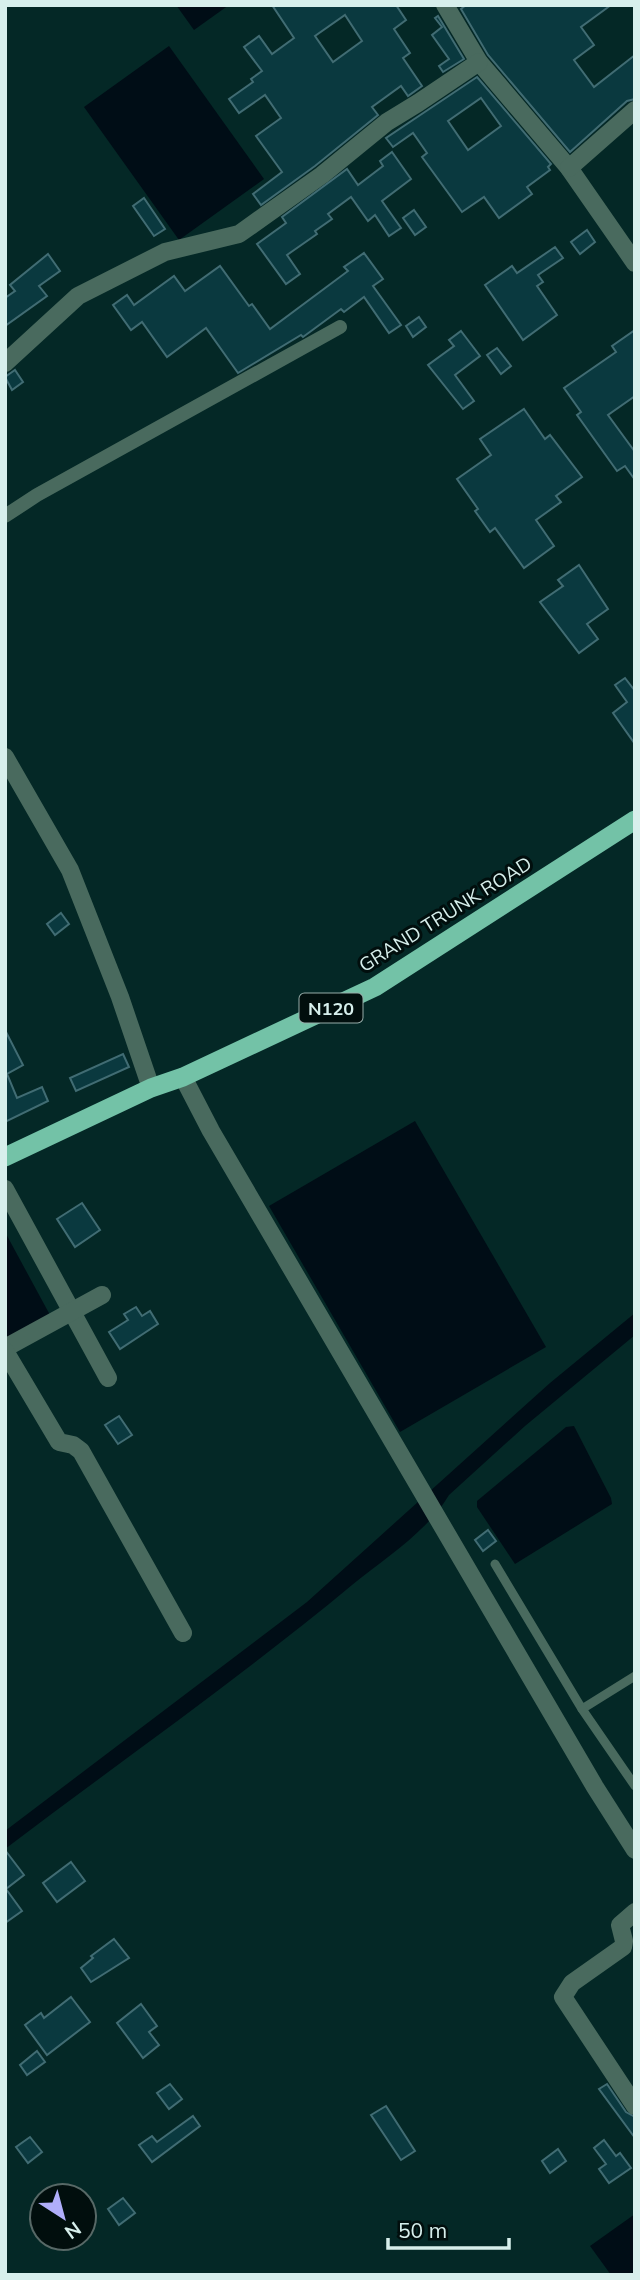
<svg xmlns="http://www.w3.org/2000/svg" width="640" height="2280" font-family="Mulish,sans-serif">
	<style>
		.water { fill: #000d16 }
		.building { fill: #0a393f; stroke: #416c73; stroke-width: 2; fill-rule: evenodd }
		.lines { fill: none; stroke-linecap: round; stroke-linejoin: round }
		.service { stroke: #496a5e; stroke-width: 9 }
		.pedestrian { stroke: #496a5e; stroke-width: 14 }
		.minor { stroke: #496a5e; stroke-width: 18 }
		.trunk { stroke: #73c2a7; stroke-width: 19 }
		.labels { text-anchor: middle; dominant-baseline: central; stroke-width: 6; stroke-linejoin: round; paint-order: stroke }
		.shield { fill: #010e0d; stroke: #97aca9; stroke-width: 2 }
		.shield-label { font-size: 18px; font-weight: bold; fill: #d7efec }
		.street-label { font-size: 19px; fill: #d7efec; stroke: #010e0d }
	</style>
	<rect width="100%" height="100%" fill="#042826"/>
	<!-- water -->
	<g class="water">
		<path d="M176,5H229L194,30Z"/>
		<path d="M169,46L264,179L179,240L84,107Z"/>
		<path d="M415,1121L546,1347L400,1432L269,1206Z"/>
		<path d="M5,1232L50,1315L5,1339Z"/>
		<path d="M635,1313V1335L525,1426L449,1495C427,1532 385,1558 352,1585C240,1678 121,1761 5,1849V1831L307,1602L550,1383Z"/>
		<path d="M574,1426L611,1498L612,1504L515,1564L477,1507V1501L566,1427Z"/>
		<path d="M635,2214V2275H611L590,2246Z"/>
	</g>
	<!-- building -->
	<g class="building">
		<path d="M272,5H396L406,20L394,29L410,53L403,58L422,86L408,96L401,86L372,107L378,115L315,166L261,205L253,194L282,172L256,136L281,118L265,95L239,113L229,99L253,82L251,79L262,71L244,47L259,36L272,54L294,38ZM345,15L362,41L333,62L315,36Z"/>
		<path d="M466,5H611L581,27L594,45L574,60L594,87L635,55V99L627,101L570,152L488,55L461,9Z"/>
		<path d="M438,16L464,59L443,72L439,66L449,59L432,35L442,27L435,18Z"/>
		<path d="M477,77L551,164L548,167L550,170L527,187L532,194L499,218L484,197L462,212L422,157L427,153L413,133L393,147L386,138ZM481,98L501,126L468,150L448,121Z"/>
		<path d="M392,152L411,179L382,201L401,228L389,236L375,215L368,221L351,197L328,214L332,219L315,231L317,234L287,255L300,274L286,284L257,244L286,223L282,217L347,169L358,185L383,166L380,161Z"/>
		<path d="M144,198L165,229L154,236L133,206Z"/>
		<path d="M414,210L426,227L415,235L403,218Z"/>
		<path d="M587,230L595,242L580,254L571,242Z"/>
		<path d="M555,247L563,258L538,275L543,282L537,286L557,315L523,340L485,285L512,266L517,273Z"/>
		<path d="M364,253L383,279L373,286L401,325L389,333L364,297L344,312L341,309L303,337L301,335L238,373L206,328L167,357L142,322L131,330L113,305L127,295L134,305L174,276L185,291L220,266L249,306L252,304L270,329L348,271L344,267Z"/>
		<path d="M48,254L60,271L39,286L47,296L5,326V298L15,291L10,285Z"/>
		<path d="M419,317L426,327L413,337L406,326Z"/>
		<path d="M635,330V396L608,415L635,452V480L625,466L617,471L577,415L581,412L564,388L616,352L612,346Z"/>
		<path d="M461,331L480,356L455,375L474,401L463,409L428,365L454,346L449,340Z"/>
		<path d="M497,348L511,366L501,374L487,355Z"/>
		<path d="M15,370L23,382L12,390L5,377Z"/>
		<path d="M524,409L545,439L550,435L582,477L556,496L561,502L536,520L554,546L524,568L495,528L490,532L475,511L478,509L457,479L491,455L480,439Z"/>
		<path d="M579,565L608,609L587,624L598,639L579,653L540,602L563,586L558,580Z"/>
		<path d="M625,678L635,691V744L613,713L627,702L615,685Z"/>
		<path d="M61,913L69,924L55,935L47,924Z"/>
		<path d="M5,1030L23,1065L7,1074L17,1098L42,1087L48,1101L5,1122Z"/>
		<path d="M123,1054L129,1067L76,1091L70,1078Z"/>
		<path d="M82,1203L100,1230L75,1247L57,1219Z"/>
		<path d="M136,1307L142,1316L150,1311L158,1324L120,1349L109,1332L128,1320L124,1314Z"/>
		<path d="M119,1416L132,1435L118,1444L105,1425Z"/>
		<path d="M488,1530L496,1541L483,1551L475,1540Z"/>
		<path d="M5,1850L24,1875L6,1889L22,1911L5,1923Z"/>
		<path d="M71,1862L85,1881L57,1902L43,1883Z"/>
		<path d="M114,1939L129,1958L91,1982L81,1968L93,1958L91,1956Z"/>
		<path d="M71,1997L90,2022L47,2055L25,2025L41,2013L44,2018Z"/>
		<path d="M141,2004L157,2026L149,2032L159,2045L143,2058L117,2023Z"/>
		<path d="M37,2051L45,2062L27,2075L20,2065Z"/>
		<path d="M170,2084L182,2099L169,2109L157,2093Z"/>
		<path d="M607,2084L626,2112L635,2117V2138L599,2089Z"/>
		<path d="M386,2106L415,2151L401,2160L371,2115Z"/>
		<path d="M193,2116L200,2126L152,2162L139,2145L152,2136L157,2142Z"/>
		<path d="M30,2137L42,2152L28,2163L16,2147Z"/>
		<path d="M604,2140L616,2156L620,2153L631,2168L609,2183L599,2169L606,2164L594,2148Z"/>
		<path d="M558,2149L566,2161L550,2173L542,2161Z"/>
		<path d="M123,2198L135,2213L119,2225L108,2209Z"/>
	</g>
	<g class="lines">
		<!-- service -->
		<g class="service">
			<path d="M495,1564L582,1709L635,1676"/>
			<path d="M582,1709L635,1786"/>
		</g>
		<!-- pedestrian -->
		<path class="pedestrian" d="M5,516L37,495L340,327"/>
		<!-- minor -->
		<g class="minor">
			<path d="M445,5L479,62L569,168L635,263"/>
			<path d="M569,168L635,110"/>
			<path d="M5,363L78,296L165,252L239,234L322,175L387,122L418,103L479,62"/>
			<path d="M5,757L70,870L120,997L151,1088"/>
			<path d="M183,1077L211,1131L595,1787L635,1850"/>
			<path d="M5,1189L108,1378"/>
			<path d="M5,1348L102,1295"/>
			<path d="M5,1351L59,1442L73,1445L81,1451L183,1633"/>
			<path d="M635,1912L620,1925L624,1941L623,1947L572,1983L563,1997L635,2106"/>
		</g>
		<!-- trunk -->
		<path class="trunk" d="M5,1157L151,1088L183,1077L375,987L635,820"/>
	</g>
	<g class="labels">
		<!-- shield labels -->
		<rect class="shield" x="299.5" y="993.5" width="63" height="29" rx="5"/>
		<g class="shield-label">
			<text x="331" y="1008">N120</text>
		</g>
		<!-- street labels -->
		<g class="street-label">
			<text transform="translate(445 914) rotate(-32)">GRAND TRUNK ROAD</text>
		</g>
	</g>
	<!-- border -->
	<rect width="640" height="2280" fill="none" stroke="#d7efec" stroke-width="14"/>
	<!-- north arrow -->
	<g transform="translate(63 2217) rotate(144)"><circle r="33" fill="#010e0d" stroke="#576866" stroke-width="2"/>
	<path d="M0-5L12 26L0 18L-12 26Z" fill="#b0aefa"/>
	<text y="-10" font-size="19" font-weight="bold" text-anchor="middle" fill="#d7efec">N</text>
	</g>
	<!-- scale -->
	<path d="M388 2238v10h121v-10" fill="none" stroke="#d7efec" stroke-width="3.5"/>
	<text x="398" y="2238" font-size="21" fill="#d7efec" stroke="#010e0d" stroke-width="5" paint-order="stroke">50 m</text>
</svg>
